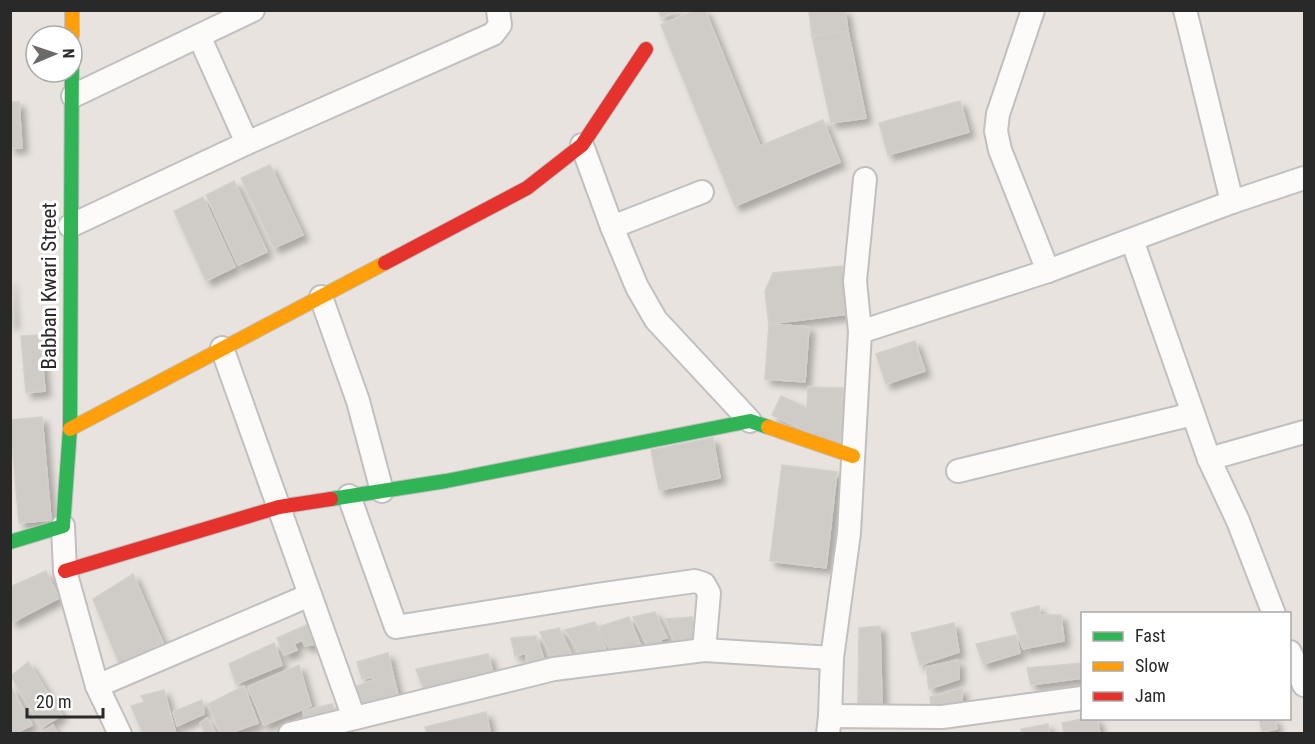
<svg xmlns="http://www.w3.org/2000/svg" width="1315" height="744" font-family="'Roboto Condensed',sans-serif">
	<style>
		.building { fill: #cfccc8; stroke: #d3cfca; stroke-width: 1.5; filter: url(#shadow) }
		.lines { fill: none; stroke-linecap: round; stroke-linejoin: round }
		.street-casing { stroke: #c1bfc0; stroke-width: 26 }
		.fast-casing { stroke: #c1bfc0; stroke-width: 16 }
		.slow-casing { stroke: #c1bfc0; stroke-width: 16 }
		.jam-casing { stroke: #c1bfc0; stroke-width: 16 }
		.street { stroke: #fcfbfa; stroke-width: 22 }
		.fast { stroke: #30b455; stroke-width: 14 }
		.slow { stroke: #ff9f0a; stroke-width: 14 }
		.jam { stroke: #e5322d; stroke-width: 14 }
		.labels { text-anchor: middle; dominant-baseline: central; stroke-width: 6; stroke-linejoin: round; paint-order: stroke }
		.street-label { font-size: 21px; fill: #292929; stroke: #fff }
	</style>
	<defs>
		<filter id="shadow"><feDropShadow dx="5.5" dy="5.5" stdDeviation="3" flood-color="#0004"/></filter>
	</defs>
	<rect width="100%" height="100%" fill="#e8e3de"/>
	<!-- building -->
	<g class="building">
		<path d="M658,10H682L661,17Z"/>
		<path d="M696,10H705L760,146L823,120L840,162L735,206L661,25Z"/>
		<path d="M809,10H845L848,31L812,36Z"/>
		<path d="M848,31L866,118L831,123L812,36Z"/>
		<path d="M960,101L969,132L888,155L879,123Z"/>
		<path d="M10,102H19L22,148H10Z"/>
		<path d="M270,165L303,235L274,248L241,178Z"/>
		<path d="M234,181L267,252L238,265L206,195Z"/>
		<path d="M203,197L235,267L206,281L174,211Z"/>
		<path d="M842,266L848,314L769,324L765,291L773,273Z"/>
		<path d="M10,278L13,324H10Z"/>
		<path d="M769,324L809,327L805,382L765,379Z"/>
		<path d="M40,335L45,391L26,393L21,336Z"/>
		<path d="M915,341L925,371L886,384L876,354Z"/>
		<path d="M808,387L843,388L840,447L772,415L781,396L807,408Z"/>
		<path d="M42,417L51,520L19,523L10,420Z"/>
		<path d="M713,438L720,478L659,490L651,450Z"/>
		<path d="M782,465L837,472L826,568L770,561Z"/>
		<path d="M46,571L59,598L13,622L10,619V587Z"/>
		<path d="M133,574L163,643L119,663L93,599Z"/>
		<path d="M1039,606L1040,615H1061L1064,641L1023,649L1011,613Z"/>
		<path d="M655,612L667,638L661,639L663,652L651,653L633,617Z"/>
		<path d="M629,617L642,649L613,656L598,627Z"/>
		<path d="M692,617L699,645L676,648L666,619Z"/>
		<path d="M595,622L609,656L584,660L565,630Z"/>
		<path d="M311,623L317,644L305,646L302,640L294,644L297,650L284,655L277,638Z"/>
		<path d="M954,623L959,652L920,665L911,633Z"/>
		<path d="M880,626L882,705L858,706L859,628Z"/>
		<path d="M559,628L575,662L554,666L540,632Z"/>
		<path d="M1016,635L1020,653L983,664L976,644Z"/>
		<path d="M536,636L546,665L525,672L523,664H527L526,653L515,656L511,638Z"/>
		<path d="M274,643L282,665L236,684L229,664Z"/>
		<path d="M388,653L398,695L360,706L355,687L373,680V677L362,679L357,662Z"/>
		<path d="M488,654L495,680L426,696L416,669Z"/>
		<path d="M958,660L959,679L929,689L926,667Z"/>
		<path d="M28,662L62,715L41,728L11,676Z"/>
		<path d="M1082,663V678L1031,685L1027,668Z"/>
		<path d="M299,665L311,706L264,725L248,687Z"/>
		<path d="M10,685L32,725L14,734L10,733Z"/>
		<path d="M244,686L258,723L227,734H221L208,704Z"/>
		<path d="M962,688V710L932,714L930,697Z"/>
		<path d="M164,690L176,734H143L131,706L145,702L141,696Z"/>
		<path d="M202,700L204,714L177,726L173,712Z"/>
		<path d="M332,704L336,714L305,723L303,711Z"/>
		<path d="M486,712L490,731L474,734H427L425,727Z"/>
		<path d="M207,718L216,734H205L200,723Z"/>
		<path d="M1086,718H1097L1100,734H1064L1062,723Z"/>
		<path d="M1259,718H1274L1277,729L1262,732Z"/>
		<path d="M1048,724L1050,734H1022L1021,729Z"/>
		<path d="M53,725L56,731L53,734H39Z"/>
	</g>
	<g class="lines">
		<!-- street casing -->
		<g class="street-casing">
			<g id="street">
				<path d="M1033,10L998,114L996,131L1000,150L1048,271"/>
				<path d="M1185,10L1232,202"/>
				<path d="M199,36L247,143"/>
				<path d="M73,96L253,10"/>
				<path d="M582,145L612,227L637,287L656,320L750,421"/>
				<path d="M70,226L247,143L493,34L500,25L498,10"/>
				<path d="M612,227L702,192"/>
				<path d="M1132,240L1209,459L1238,521L1274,614"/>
				<path d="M321,297L358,401L382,491"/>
				<path d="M860,332L1048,271L1232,202L1304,178"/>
				<path d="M222,348L354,718"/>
				<path d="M1209,459L1304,432"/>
				<path d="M958,471L1193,414"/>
				<path d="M349,496L396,627L596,595L695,581L704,584L709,593L704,650"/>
				<path d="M63,526L65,571L97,686L120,734"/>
				<path d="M1290,652L1304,685"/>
				<path d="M97,686L310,595"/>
				<path d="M830,716L942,717L1082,698"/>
				<path d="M290,734L554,669L704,650L832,658"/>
				<path d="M828,734L830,716L832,658L849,533L860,332L855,281L865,179"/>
			</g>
		</g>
		<!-- fast casing -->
		<g class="fast-casing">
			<g id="fast">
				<path d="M331,499L446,481L750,421L768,427"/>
				<path d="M10,542L63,526L70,429L72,46"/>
			</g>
		</g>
		<!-- slow casing -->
		<g class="slow-casing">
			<g id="slow">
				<path d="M72,10V36"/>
				<path d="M768,427L853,456"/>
				<path d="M70,429L385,263"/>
			</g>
		</g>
		<!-- jam casing -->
		<g class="jam-casing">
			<g id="jam">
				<path d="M385,263L527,188L582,145L646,49"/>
				<path d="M65,571L279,507L331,499"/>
			</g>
		</g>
		<!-- street -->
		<use href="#street" class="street"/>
		<!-- fast -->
		<use href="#fast" class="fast"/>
		<!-- slow -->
		<use href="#slow" class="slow"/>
		<!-- jam -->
		<use href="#jam" class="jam"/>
	</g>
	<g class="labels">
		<!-- street labels -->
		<g class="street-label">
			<text transform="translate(49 286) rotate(-90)">Babban Kwari Street</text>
		</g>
	</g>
	<!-- border -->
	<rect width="1315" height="744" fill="none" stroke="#292929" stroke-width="24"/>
	<!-- legend -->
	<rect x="1081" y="612" width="210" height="108" fill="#ffffff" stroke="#a9a9a9" stroke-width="1.5"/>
	<rect x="1093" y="632" width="30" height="9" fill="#30b455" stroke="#a9a9a9" stroke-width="1.5"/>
	<text x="1135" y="642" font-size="18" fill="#292929">Fast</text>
	<rect x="1093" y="662" width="30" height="9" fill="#ff9f0a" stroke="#a9a9a9" stroke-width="1.5"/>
	<text x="1135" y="672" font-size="18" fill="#292929">Slow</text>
	<rect x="1093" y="692" width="30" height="9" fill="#e5322d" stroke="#a9a9a9" stroke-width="1.5"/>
	<text x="1135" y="702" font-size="18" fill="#292929">Jam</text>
	<!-- north arrow -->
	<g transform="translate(54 54) rotate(88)"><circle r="28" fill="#ffffff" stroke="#a9a9a9" stroke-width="1.5"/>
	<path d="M0-4.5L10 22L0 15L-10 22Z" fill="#6c6a68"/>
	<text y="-9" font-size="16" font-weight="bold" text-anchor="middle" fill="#292929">N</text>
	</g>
	<!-- scale -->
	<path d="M27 708v9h76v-9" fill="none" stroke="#292929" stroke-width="3"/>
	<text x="36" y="708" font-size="18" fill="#292929" stroke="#ffffff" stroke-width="4.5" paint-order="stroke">20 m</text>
</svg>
